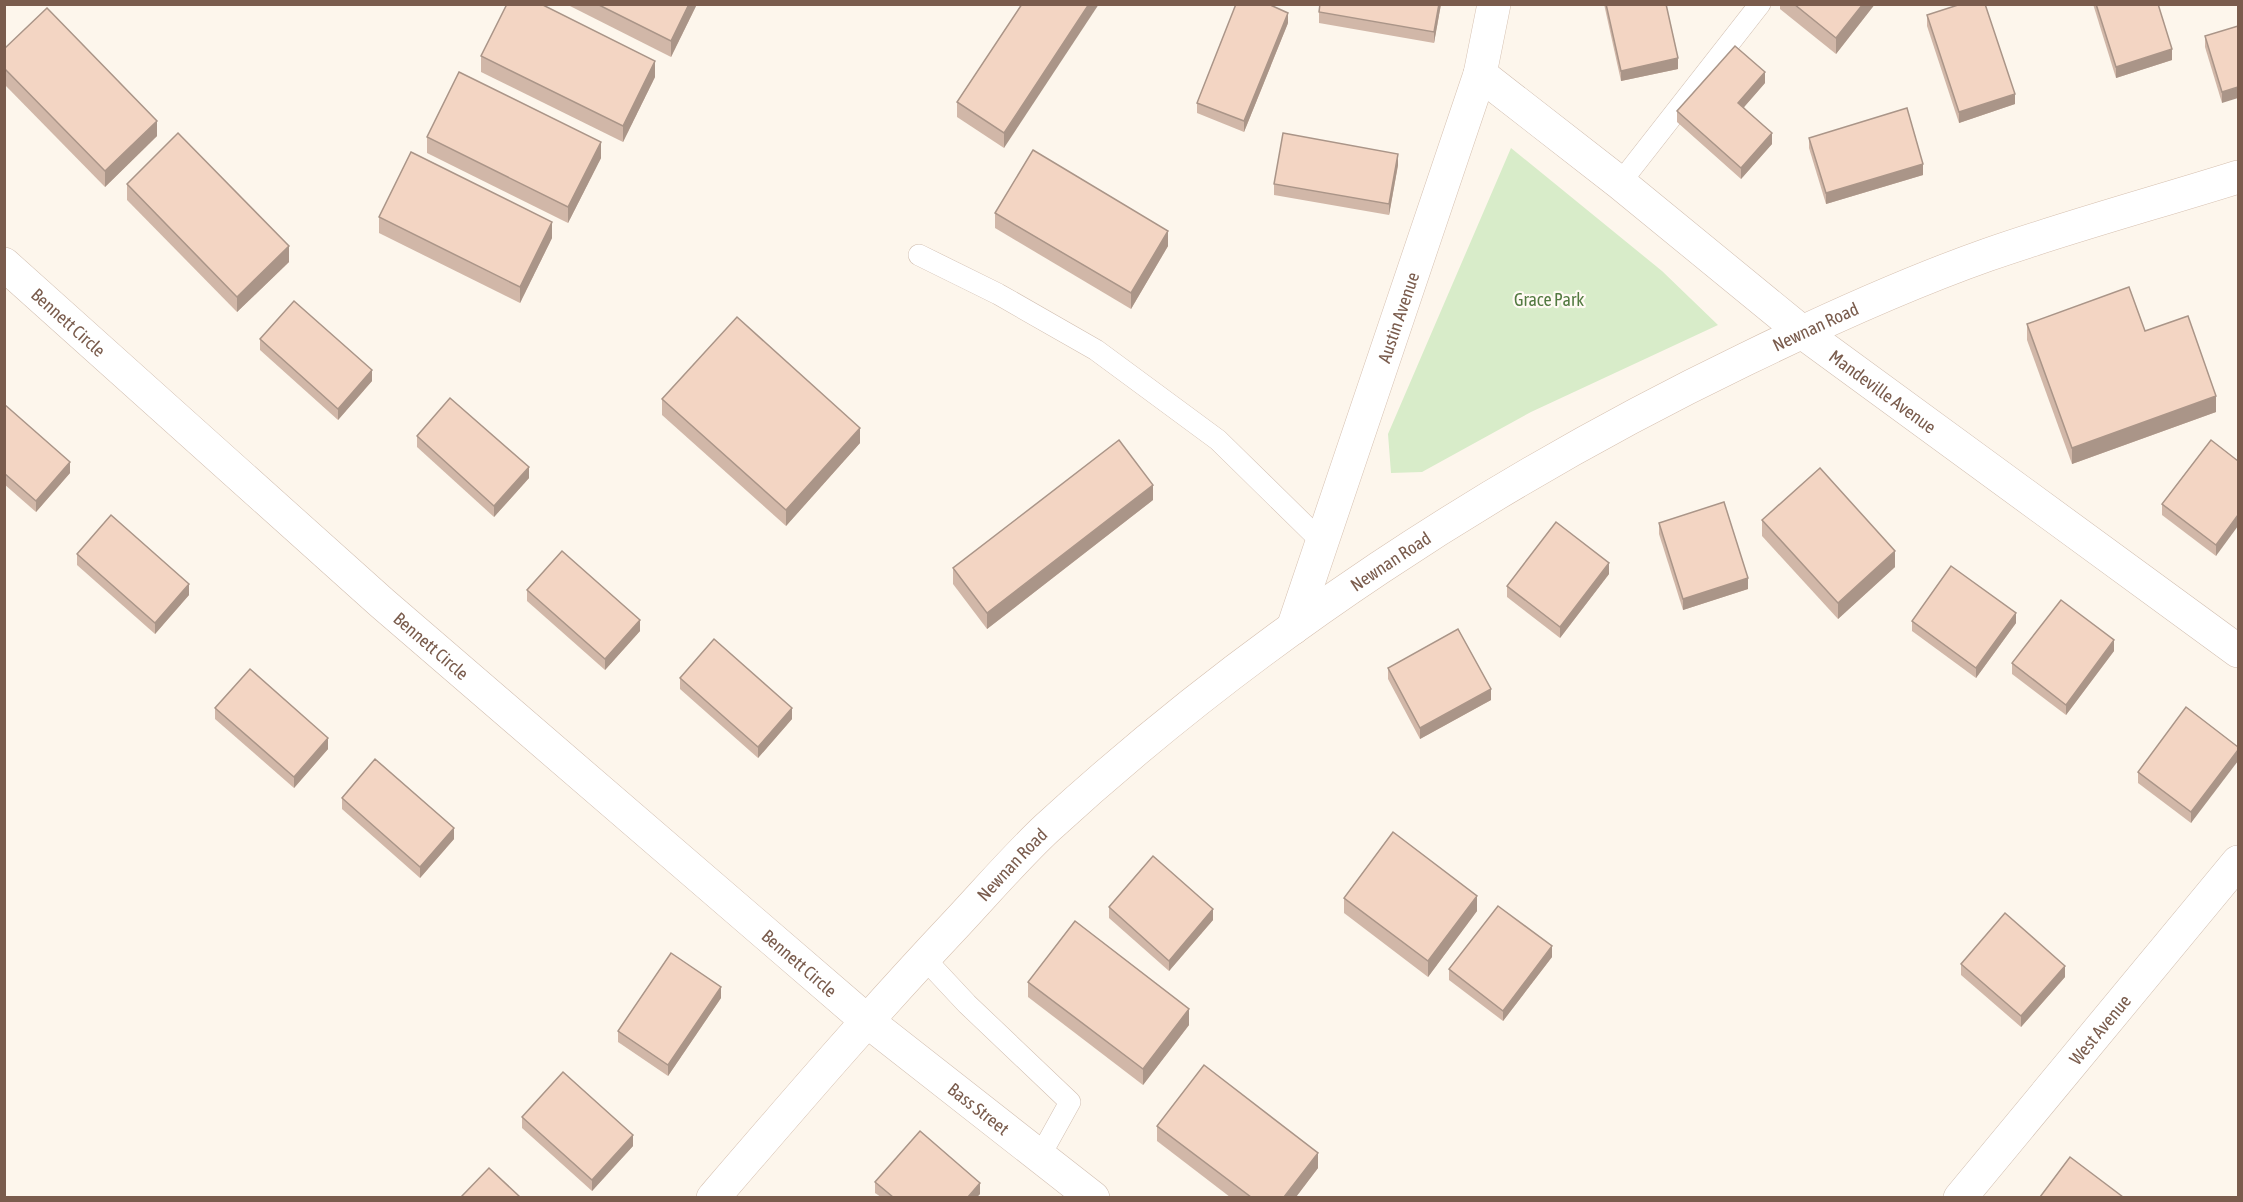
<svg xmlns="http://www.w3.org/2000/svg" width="2243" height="1202" font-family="'Asap Condensed',sans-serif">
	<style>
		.green { fill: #d8ecc9 }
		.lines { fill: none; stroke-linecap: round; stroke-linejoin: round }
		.lane-casing { stroke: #d1beb0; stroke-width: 22 }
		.street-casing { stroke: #d1beb0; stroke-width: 34 }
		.secondary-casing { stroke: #d6c0b0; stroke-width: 34 }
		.lane { stroke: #fff; stroke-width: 21 }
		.street { stroke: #fff; stroke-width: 33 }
		.secondary { stroke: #fff; stroke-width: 33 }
		.wall { fill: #d1b7a8 }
		.shaded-wall { fill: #aa9588 }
		.building { fill: #f3d5c3; stroke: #aa9588; stroke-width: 1.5 }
		.labels { text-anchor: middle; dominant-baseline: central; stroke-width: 4.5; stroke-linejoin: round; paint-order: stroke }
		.park-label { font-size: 18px; fill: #537a41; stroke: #fffaf3 }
		.street-label { font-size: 18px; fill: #7a5c4d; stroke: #fffaf3 }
	</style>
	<rect width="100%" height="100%" fill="#fdf6ec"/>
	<!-- green -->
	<path class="green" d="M1511,148L1662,271L1718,325L1531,412L1422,472L1391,473L1388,434Z"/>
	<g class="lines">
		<!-- lane casing -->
		<g class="lane-casing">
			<g id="lane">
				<path d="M1620,183L1760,4"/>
				<path d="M919,255L998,294L1096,350L1218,440L1322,542"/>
				<path d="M924,958L967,1004L1070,1102L1040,1156"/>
			</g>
		</g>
		<!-- street casing -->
		<g class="street-casing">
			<g id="street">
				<path id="s1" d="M1480,74L1620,183L1802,332L2238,651"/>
				<path id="s2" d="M4,264L382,603L866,1020L1093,1198"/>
				<path id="s3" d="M1960,1198L2238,862"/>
			</g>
		</g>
		<!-- secondary casing -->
		<g class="secondary-casing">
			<g id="secondary">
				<path id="s4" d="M1293,628L1480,74L1494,4"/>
				<path id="s5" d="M713,1198C793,1105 872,1013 956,924C986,892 1015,858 1047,828C1254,638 1493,481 1746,359C1824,321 1905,284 1987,255C2070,226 2155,203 2238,177"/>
			</g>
		</g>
		<!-- lane -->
		<use href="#lane" class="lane"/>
		<!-- street -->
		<use href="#street" class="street"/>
		<!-- secondary -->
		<use href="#secondary" class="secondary"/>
	</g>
	<!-- wall -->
	<g class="wall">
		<path d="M566,4H697L671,57Z"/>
		<path d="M1022,4L1004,148L957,117V102Z"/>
		<path d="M1441,4L1434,43L1319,23V12Z"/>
		<path d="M1604,4H1666L1678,69L1621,81Z"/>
		<path d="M1780,4H1875L1836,54L1780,9Z"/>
		<path d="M2093,4H2158L2172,60L2116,78Z"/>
		<path d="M1927,15L2015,104L1959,123L1927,26Z"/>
		<path d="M1288,23L1244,132L1197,113V103Z"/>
		<path d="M2238,26L2222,103L2205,47V36Z"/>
		<path d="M4,49L157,136L105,187L4,84Z"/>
		<path d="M481,56L655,77L623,142L481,72Z"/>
		<path d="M1765,83L1744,107L1772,144L1741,179L1677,122V111Z"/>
		<path d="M427,137L601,158L568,223L427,153Z"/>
		<path d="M1809,138L1923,175L1826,204L1809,148Z"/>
		<path d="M1398,165L1389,215L1274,195V184Z"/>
		<path d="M127,184L289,262L237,312L127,200Z"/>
		<path d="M995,213L1168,246L1131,309L995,228Z"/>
		<path d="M379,217L552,238L520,303L379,233Z"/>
		<path d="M2027,324L2145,331L2216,412L2072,464L2027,340Z"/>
		<path d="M260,339L372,381L338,420L260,350Z"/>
		<path d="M662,399L860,443L786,526L662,415Z"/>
		<path d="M4,404L70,473L36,512L4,484Z"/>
		<path d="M417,436L529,478L494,517L417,447Z"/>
		<path d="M2238,461L2216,556L2162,515V504Z"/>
		<path d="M1153,500L987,629L953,584V568Z"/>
		<path d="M1762,520L1895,567L1838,619L1762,536Z"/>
		<path d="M1659,523L1748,589L1683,610L1659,534Z"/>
		<path d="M77,554L189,595L155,634L77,565Z"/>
		<path d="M1609,574L1560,638L1507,597V586Z"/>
		<path d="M527,590L640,631L605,670L527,601Z"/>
		<path d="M1912,621L2016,623L1976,678L1912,631Z"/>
		<path d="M2114,651L2066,715L2012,674V663Z"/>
		<path d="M1388,668L1491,700L1420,739L1388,679Z"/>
		<path d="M680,678L792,719L758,758L680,689Z"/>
		<path d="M215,708L328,749L294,788L215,719Z"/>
		<path d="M2238,747L2191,823L2138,783V772Z"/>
		<path d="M342,798L454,839L420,878L342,809Z"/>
		<path d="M1344,898L1477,911L1428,977L1344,913Z"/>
		<path d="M1109,907L1213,920L1169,971L1109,918Z"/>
		<path d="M1552,957L1503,1021L1449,980V969Z"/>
		<path d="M1961,964L2065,977L2021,1027L1961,975Z"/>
		<path d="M1028,982L1189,1025L1143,1085L1028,997Z"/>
		<path d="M721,998L668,1076L618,1042V1031Z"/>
		<path d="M522,1117L633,1146L592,1191L522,1128Z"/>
		<path d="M1157,1126L1318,1168L1296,1197H1230L1157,1141Z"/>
		<path d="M875,1182L980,1194L977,1197H881L875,1193Z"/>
	</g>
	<!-- shaded-wall -->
	<g class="shaded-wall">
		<path d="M689,4H697L671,57V41Z"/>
		<path d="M1089,4H1099L1004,148V133Z"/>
		<path d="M1439,4H1441L1434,43V32Z"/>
		<path d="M1863,4H1875L1836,54V38Z"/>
		<path d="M1288,13V23L1244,132V121Z"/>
		<path d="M2172,49V60L2116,78V67Z"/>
		<path d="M1678,58V69L1621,81V71Z"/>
		<path d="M655,61V77L623,142V126Z"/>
		<path d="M1765,72V83L1738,114V103Z"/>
		<path d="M2238,87V98L2222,103V92Z"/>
		<path d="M2015,94V104L1959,123V112Z"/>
		<path d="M157,121V136L105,187V171Z"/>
		<path d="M1772,133V144L1741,179V168Z"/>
		<path d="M601,142V158L568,223V207Z"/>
		<path d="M1398,154V165L1389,215V204Z"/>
		<path d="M1923,164V175L1826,204V193Z"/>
		<path d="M552,222V238L520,303V287Z"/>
		<path d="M1168,231V246L1131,309V293Z"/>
		<path d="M289,246V262L237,312V297Z"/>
		<path d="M372,370V381L338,420V409Z"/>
		<path d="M2216,396V412L2072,464V448Z"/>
		<path d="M860,428V443L786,526V510Z"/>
		<path d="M70,462V473L36,512V501Z"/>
		<path d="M529,467V478L494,517V506Z"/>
		<path d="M1153,485V500L987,629V613Z"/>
		<path d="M2238,515V526L2216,556V545Z"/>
		<path d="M1895,551V567L1838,619V603Z"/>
		<path d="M1609,563V574L1560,638V627Z"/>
		<path d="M1748,578V589L1683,610V599Z"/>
		<path d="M189,584V595L155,634V623Z"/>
		<path d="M2016,613V623L1976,678V668Z"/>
		<path d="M640,620V631L605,670V659Z"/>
		<path d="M2114,640V651L2066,715V705Z"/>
		<path d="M1491,689V700L1420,739V728Z"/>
		<path d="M792,708V719L758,758V747Z"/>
		<path d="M328,738V749L294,788V777Z"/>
		<path d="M2238,750V761L2191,823V812Z"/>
		<path d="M454,828V839L420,878V867Z"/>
		<path d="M1477,896V911L1428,977V961Z"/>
		<path d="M1213,909V920L1169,971V961Z"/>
		<path d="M1552,946V957L1503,1021V1011Z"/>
		<path d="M2065,966V977L2021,1027V1016Z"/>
		<path d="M721,987V998L668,1076V1065Z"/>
		<path d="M1189,1009V1025L1143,1085V1069Z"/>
		<path d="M633,1135V1146L592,1191V1180Z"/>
		<path d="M1318,1153V1168L1296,1197H1284Z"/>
		<path d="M980,1183V1194L977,1197H968Z"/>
	</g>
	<!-- building -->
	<g class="building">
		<path d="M507,4H541L655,61L623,126L481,56Z"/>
		<path d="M597,4H689L671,41Z"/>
		<path d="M1022,4H1089L1004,133L957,102Z"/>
		<path d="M1236,4H1268L1288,13L1244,121L1197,103Z"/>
		<path d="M1320,4H1439L1434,32L1319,12Z"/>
		<path d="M1606,4H1666L1678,58L1621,71Z"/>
		<path d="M1794,4H1863L1836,38Z"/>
		<path d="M1961,4H1985L2015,94L1959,112L1927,15Z"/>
		<path d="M2096,4H2158L2172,49L2116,67Z"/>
		<path d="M47,8L157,121L105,171L4,68V49Z"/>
		<path d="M2238,26V87L2222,92L2205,36Z"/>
		<path d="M1735,46L1765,72L1738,103L1772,133L1741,168L1677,111Z"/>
		<path d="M459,72L601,142L568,207L427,137Z"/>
		<path d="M1907,108L1923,164L1826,193L1809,138Z"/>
		<path d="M178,133L289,246L237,297L127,184Z"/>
		<path d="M1283,133L1398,154L1389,204L1274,184Z"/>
		<path d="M1033,150L1168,231L1131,293L995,213Z"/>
		<path d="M411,152L552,222L520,287L379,217Z"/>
		<path d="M2129,287L2145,331L2188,316L2216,396L2072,448L2027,324Z"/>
		<path d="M294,301L372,370L338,409L260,339Z"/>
		<path d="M737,317L860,428L786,510L662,399Z"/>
		<path d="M450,398L529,467L494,506L417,436Z"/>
		<path d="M4,404L70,462L36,501L4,473Z"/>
		<path d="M1119,440L1153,485L987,613L953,568Z"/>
		<path d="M2211,440L2238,461V515L2216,545L2162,504Z"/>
		<path d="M1820,468L1895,551L1838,603L1762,520Z"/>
		<path d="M1724,502L1748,578L1683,599L1659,523Z"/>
		<path d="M111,515L189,584L155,623L77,554Z"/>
		<path d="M1556,522L1609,563L1560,627L1507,586Z"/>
		<path d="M562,551L640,620L605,659L527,590Z"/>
		<path d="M1951,566L2016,613L1976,668L1912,621Z"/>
		<path d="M2061,600L2114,640L2066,705L2012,663Z"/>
		<path d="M1458,629L1491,689L1420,728L1388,668Z"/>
		<path d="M714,639L792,708L758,747L680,678Z"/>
		<path d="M250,669L328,738L294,777L215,708Z"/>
		<path d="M2186,707L2238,747V750L2191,812L2138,772Z"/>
		<path d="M375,759L454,828L420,867L342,798Z"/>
		<path d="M1393,832L1477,896L1428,961L1344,898Z"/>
		<path d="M1153,856L1213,909L1169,961L1109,907Z"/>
		<path d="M1498,906L1552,946L1503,1011L1449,969Z"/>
		<path d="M2005,913L2065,966L2021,1016L1961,964Z"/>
		<path d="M1075,921L1189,1009L1143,1069L1028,982Z"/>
		<path d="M671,953L721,987L668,1065L618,1031Z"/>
		<path d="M1204,1065L1318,1153L1284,1197H1251L1157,1126Z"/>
		<path d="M563,1072L633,1135L592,1180L522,1117Z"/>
		<path d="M920,1131L980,1183L968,1197H893L875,1182Z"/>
		<path d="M2070,1157L2123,1197H2040Z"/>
		<path d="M489,1168L520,1197H461Z"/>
	</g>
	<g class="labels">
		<!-- park labels -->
		<g class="park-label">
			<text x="1549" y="299">Grace Park</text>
		</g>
		<!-- street labels -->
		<g class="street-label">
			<text stroke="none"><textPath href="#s4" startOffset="328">Austin Avenue</textPath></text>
			<text stroke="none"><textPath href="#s2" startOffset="87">Bennett Circle</textPath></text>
			<text stroke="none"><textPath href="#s5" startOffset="1420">Newnan Road</textPath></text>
			<text stroke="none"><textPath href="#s1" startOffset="513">Mandeville Avenue</textPath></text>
			<text stroke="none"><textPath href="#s5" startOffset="934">Newnan Road</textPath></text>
			<text stroke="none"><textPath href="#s2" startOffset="573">Bennett Circle</textPath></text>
			<text stroke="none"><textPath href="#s5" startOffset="448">Newnan Road</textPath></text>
			<text stroke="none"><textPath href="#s2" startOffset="1059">Bennett Circle</textPath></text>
			<text stroke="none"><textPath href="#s3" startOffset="219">West Avenue</textPath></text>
			<text stroke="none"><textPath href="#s2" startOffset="1290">Bass Street</textPath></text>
		</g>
	</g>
	<!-- border -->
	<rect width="2243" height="1202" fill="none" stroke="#7a5c4d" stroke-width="12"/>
</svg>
